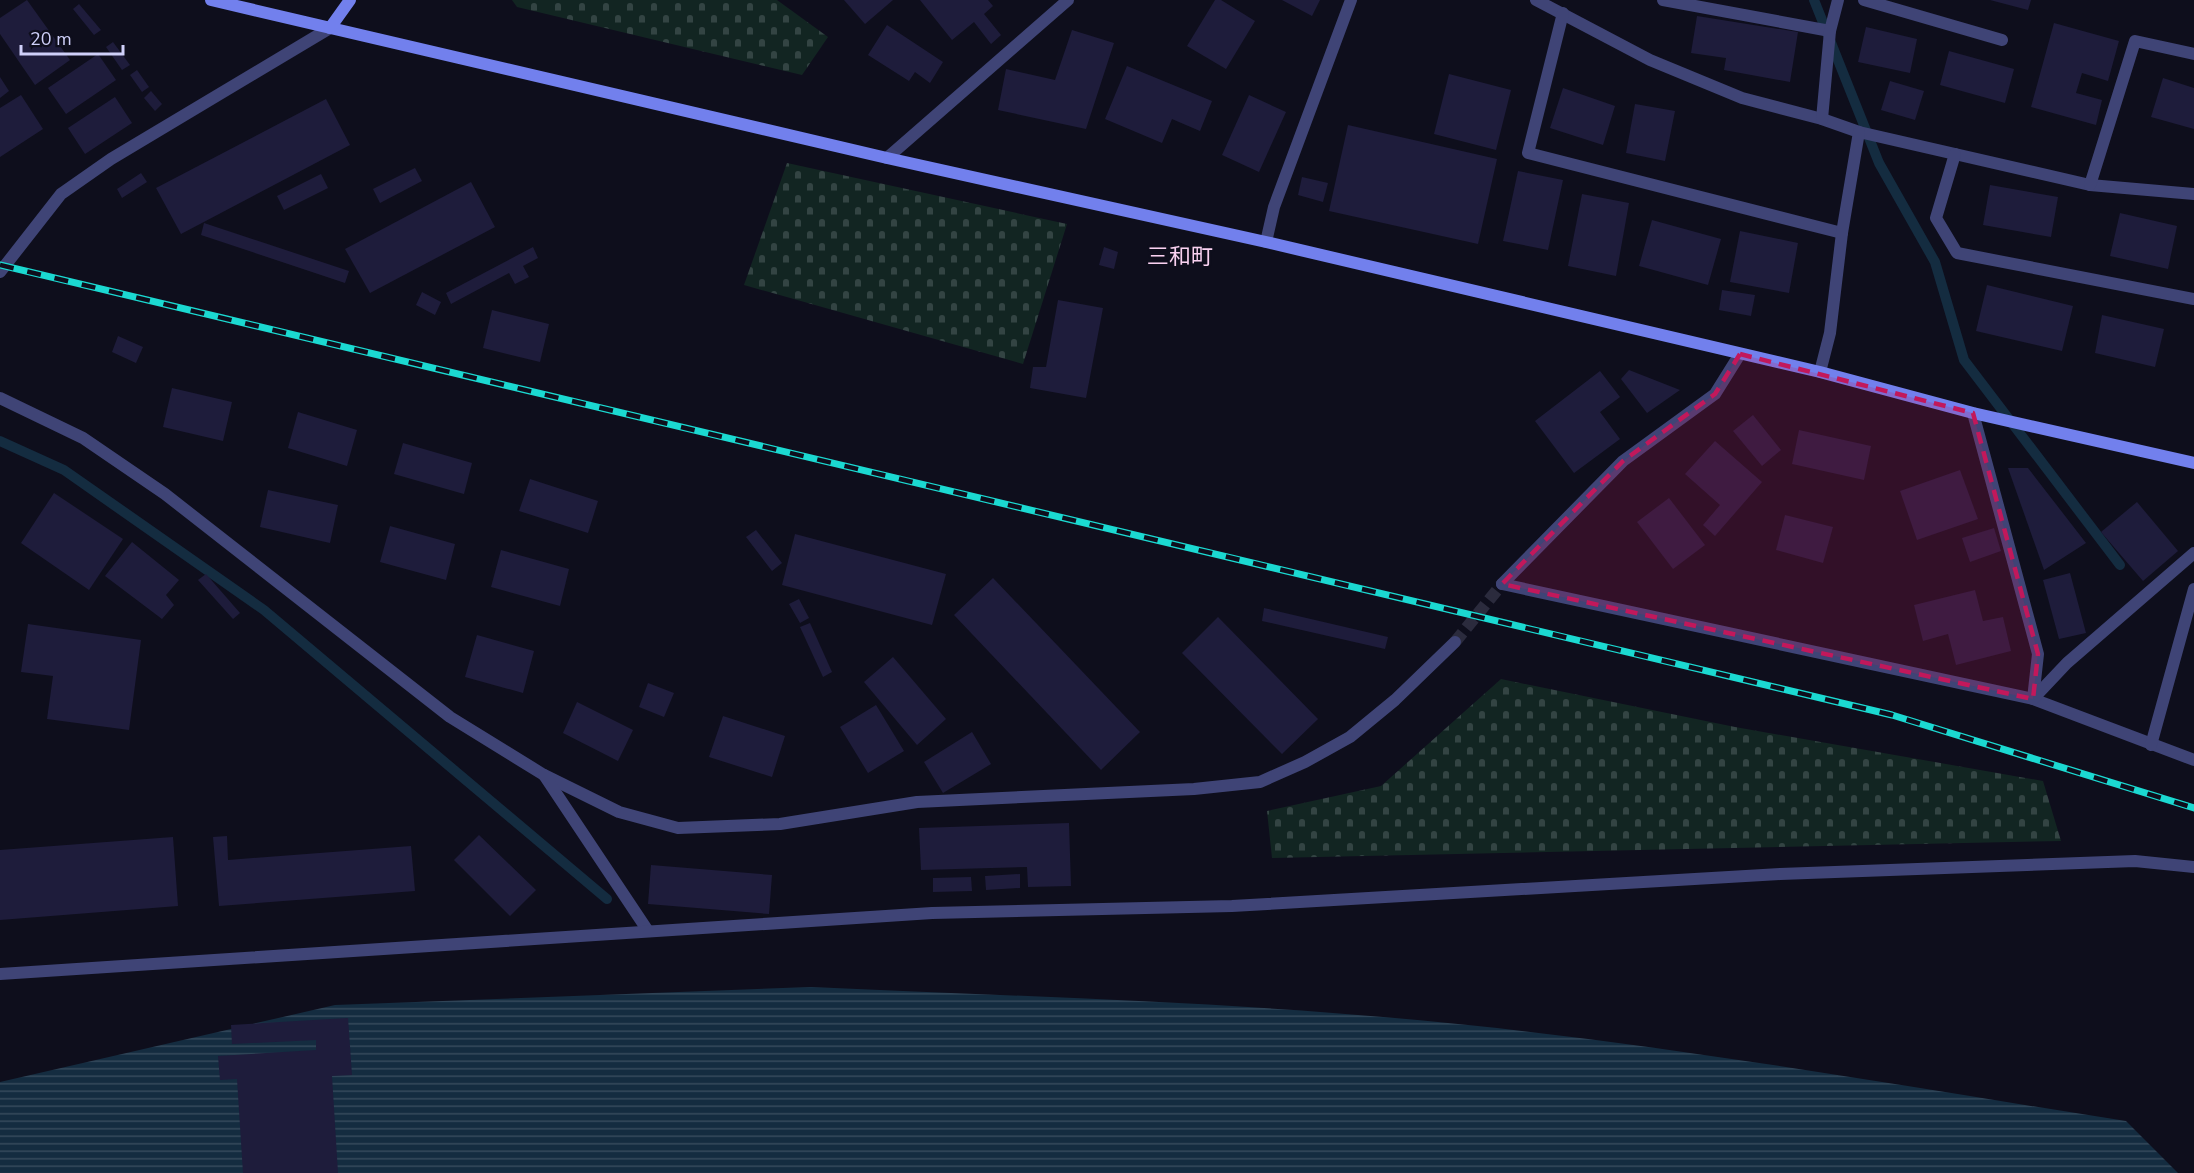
<svg xmlns="http://www.w3.org/2000/svg" width="2194" height="1173" font-family="'Nunito Sans','Noto Sans JP',sans-serif">
	<style>
		.cemetery { fill: url(#cemetery-stones) }
		.water { fill: url(#water-rules) }
		.lines { fill: none; stroke-linecap: round; stroke-linejoin: round }
		.stream { stroke: #142c40; stroke-width: 10 }
		.building { fill: #1e1c3b }
		.street-tunnel { stroke: #2b2b3d; stroke-width: 12; stroke-dasharray: 12 6; stroke-linecap: butt }
		.street { stroke: #3f4476; stroke-width: 12 }
		.secondary { stroke: #7280ed; stroke-width: 12 }
		.rail-casing { stroke: #1bd9d1; stroke-width: 7 }
		.rail { stroke: #0e0e1c; stroke-width: 4.5; stroke-dasharray: 14; stroke-linecap: butt }
		.marked { fill: #c2185b; fill-opacity: 0.2; stroke: #c2185b; stroke-width: 4.5; stroke-dasharray: 12 8; stroke-linejoin: round }
		.labels { text-anchor: middle; dominant-baseline: central; stroke-width: 4.5; stroke-linejoin: round; paint-order: stroke }
		.quarter-label { font-size: 22px; fill: #f9d1f0; stroke: #0e0e1c }
	</style>
	<defs>
		<pattern id="cemetery-stones" width="16" height="16" patternUnits="userSpaceOnUse" patternTransform="scale(1.5)"><rect width="16" height="16" fill="#122522"/><path d="M2 7V4a2 2 0 0 1 4 0v3zM10 15v-3a2 2 0 0 1 4 0v3z" fill="#334443"/></pattern>
		<pattern id="water-rules" width="6" height="5" patternUnits="userSpaceOnUse" patternTransform="scale(1.5)"><rect width="6" height="5" fill="#142c40"/><path d="M0 2.5h6" fill="none" stroke="#354a5c"/></pattern>
	</defs>
	<rect width="100%" height="100%" fill="#0e0e1c"/>
	<!-- cemetery -->
	<g class="cemetery">
		<path d="M512,0H777L828,37L802,75L517,7Z"/>
		<path d="M787,163L1067,224L1023,364L744,285Z"/>
		<path d="M1501,679L1735,727L2043,781L2061,841L1272,858L1267,811L1381,786Z"/>
	</g>
	<!-- water -->
	<path class="water" d="M811,987C1030,997 1250,1002 1468,1025C1689,1048 1908,1087 2126,1121L2178,1173H0V1082L335,1005Z"/>
	<g class="lines">
		<!-- stream -->
		<g class="stream">
			<path d="M1814,0L1879,163L1935,262L1964,360L2120,565"/>
			<path d="M0,441L64,470L264,610L607,899"/>
		</g>
	</g>
	<!-- building -->
	<g class="building">
		<path d="M27,0L70,60L35,85L0,34V18Z"/>
		<path d="M844,0H893L865,24Z"/>
		<path d="M920,0H988L993,6L984,14L1001,35L991,44L974,22L952,40Z"/>
		<path d="M1215,0H1221L1255,21L1226,69L1187,46Z"/>
		<path d="M1282,0H1320L1312,16Z"/>
		<path d="M1990,0H2031L2028,10Z"/>
		<path d="M79,4L101,30L94,35L73,9Z"/>
		<path d="M1697,16L1798,32L1790,82L1724,70L1726,58L1691,53Z"/>
		<path d="M2054,23L2119,41L2108,81L2082,73L2076,93L2102,100L2096,125L2031,107Z"/>
		<path d="M887,25L943,62L930,83L915,72L909,81L868,55Z"/>
		<path d="M1866,27L1917,39L1910,73L1858,62Z"/>
		<path d="M1072,30L1114,43L1086,129L998,110L1006,69L1055,80Z"/>
		<path d="M113,42L130,65L122,70L106,47Z"/>
		<path d="M1949,51L2014,69L2005,103L1940,85Z"/>
		<path d="M98,54L116,80L66,114L48,88Z"/>
		<path d="M1127,66L1212,101L1200,131L1172,119L1162,143L1105,119Z"/>
		<path d="M137,70L149,87L142,92L130,75Z"/>
		<path d="M1449,74L1511,90L1496,150L1434,134Z"/>
		<path d="M0,77L9,91L0,98Z"/>
		<path d="M2163,78L2194,88V129L2151,117Z"/>
		<path d="M1890,81L1924,91L1915,120L1881,110Z"/>
		<path d="M1563,88L1615,106L1603,145L1550,128Z"/>
		<path d="M151,91L162,104L155,111L144,98Z"/>
		<path d="M21,95L43,129L0,157V108Z"/>
		<path d="M1249,95L1286,112L1259,172L1222,155Z"/>
		<path d="M115,97L132,123L85,154L68,128Z"/>
		<path d="M326,99L350,145L181,234L156,188Z"/>
		<path d="M1635,104L1675,111L1665,161L1626,153Z"/>
		<path d="M1348,125L1497,159L1478,244L1329,211Z"/>
		<path d="M415,168L422,181L380,203L373,189Z"/>
		<path d="M1518,171L1563,180L1548,250L1503,241Z"/>
		<path d="M141,173L147,182L122,198L117,189Z"/>
		<path d="M321,174L328,188L284,210L277,196Z"/>
		<path d="M1302,177L1328,183L1323,202L1298,195Z"/>
		<path d="M471,182L495,227L370,293L345,249Z"/>
		<path d="M1990,185L2058,197L2051,237L1983,225Z"/>
		<path d="M1582,194L1629,203L1616,276L1568,266Z"/>
		<path d="M2120,213L2177,226L2168,269L2110,256Z"/>
		<path d="M1652,220L1721,239L1708,285L1639,266Z"/>
		<path d="M204,223L349,271L345,283L201,235Z"/>
		<path d="M1740,231L1798,243L1789,293L1730,282Z"/>
		<path d="M533,247L538,258L523,266L529,277L515,284L509,273L451,304L446,293Z"/>
		<path d="M1104,247L1118,252L1114,269L1099,265Z"/>
		<path d="M1987,285L2073,306L2062,351L1976,331Z"/>
		<path d="M1722,290L1755,295L1751,316L1719,310Z"/>
		<path d="M422,292L441,302L435,315L416,305Z"/>
		<path d="M1058,300L1103,308L1086,398L1030,388L1033,367H1046Z"/>
		<path d="M492,310L549,324L540,362L483,348Z"/>
		<path d="M2102,315L2164,329L2155,367L2095,353Z"/>
		<path d="M118,336L143,347L136,363L112,352Z"/>
		<path d="M1629,370L1680,390L1647,413L1621,379Z"/>
		<path d="M1600,371L1620,397L1600,412L1620,439L1574,473L1535,421Z"/>
		<path d="M172,388L232,402L223,441L163,427Z"/>
		<path d="M298,412L357,430L347,466L288,448Z"/>
		<path d="M1753,415L1781,450L1762,466L1733,431Z"/>
		<path d="M1799,430L1871,446L1864,480L1792,464Z"/>
		<path d="M1715,441L1762,482L1715,536L1703,525L1720,505L1685,474Z"/>
		<path d="M403,443L472,463L464,494L394,474Z"/>
		<path d="M2008,468H2028L2086,543L2044,570Z"/>
		<path d="M1960,470L1978,519L1917,540L1900,491Z"/>
		<path d="M530,479L598,501L588,533L519,511Z"/>
		<path d="M268,490L338,505L330,543L260,527Z"/>
		<path d="M54,493L123,539L89,590L21,543Z"/>
		<path d="M1669,498L1705,545L1673,569L1637,522Z"/>
		<path d="M2137,502L2178,551L2143,581L2101,532Z"/>
		<path d="M1785,515L1833,527L1823,563L1776,550Z"/>
		<path d="M390,526L455,544L446,580L380,562Z"/>
		<path d="M1994,528L2001,551L1970,562L1962,538Z"/>
		<path d="M756,530L782,563L772,571L746,537Z"/>
		<path d="M795,534L946,574L932,625L782,585Z"/>
		<path d="M132,542L179,580L166,595L174,605L162,619L105,576Z"/>
		<path d="M501,550L569,569L560,606L491,587Z"/>
		<path d="M2070,573L2086,633L2059,639L2043,580Z"/>
		<path d="M206,574L240,613L233,619L198,580Z"/>
		<path d="M993,578L1140,732L1101,770L954,615Z"/>
		<path d="M1975,590L1983,621L2003,617L2011,651L1956,665L1948,634L1923,641L1914,605Z"/>
		<path d="M799,599L809,618L800,623L789,604Z"/>
		<path d="M1264,608L1388,637L1385,649L1262,621Z"/>
		<path d="M1218,617L1318,719L1282,754L1182,653Z"/>
		<path d="M810,623L832,672L823,677L800,627Z"/>
		<path d="M28,624L141,640L129,730L47,719L53,676L21,672Z"/>
		<path d="M477,635L534,651L523,693L465,677Z"/>
		<path d="M893,657L946,719L917,745L864,682Z"/>
		<path d="M648,683L674,693L664,717L639,707Z"/>
		<path d="M577,702L633,730L618,761L563,733Z"/>
		<path d="M876,705L904,751L868,773L840,727Z"/>
		<path d="M723,716L785,736L772,777L709,757Z"/>
		<path d="M972,732L991,764L943,793L924,762Z"/>
		<path d="M1069,823L1071,886L1028,887L1027,867L921,870L919,828Z"/>
		<path d="M479,835L536,890L510,916L454,860Z"/>
		<path d="M227,836L228,860L411,846L415,891L219,906L213,837Z"/>
		<path d="M173,837L178,906L0,920V850Z"/>
		<path d="M651,865L772,875L769,914L648,904Z"/>
		<path d="M1020,874V888L986,890L985,876Z"/>
		<path d="M971,877L972,891L933,892V878Z"/>
		<path d="M348,1018L352,1075L332,1076L338,1173H243L237,1079L220,1080L218,1056L316,1050V1040L232,1044L231,1025Z"/>
	</g>
	<g class="lines">
		<!-- street-tunnel -->
		<path class="street-tunnel" d="M1455,642L1502,584"/>
		<!-- street -->
		<g class="street">
			<path d="M1536,0L1650,60L1742,98L1822,119L1859,132L2090,185L2194,194"/>
			<path d="M1663,0L1830,31"/>
			<path d="M1864,0L2002,40"/>
			<path d="M1563,13L1528,153L1842,233"/>
			<path d="M1822,119L1830,31L1838,0"/>
			<path d="M1955,154L1936,218L1957,253L2194,299"/>
			<path d="M887,158L1068,0"/>
			<path d="M2090,185L2135,41L2194,54"/>
			<path d="M1266,242L1274,207L1351,0"/>
			<path d="M0,272L61,194L111,159L330,28"/>
			<path d="M1820,372L1830,333L1842,233L1859,132"/>
			<path d="M0,398L83,438L165,494L450,717L544,775L619,812L678,828L780,824L917,802L1194,789L1260,782L1305,762L1350,737L1395,700L1455,642"/>
			<path d="M1973,413L2038,654L2033,699L2194,760"/>
			<path d="M1502,584L2033,699L2067,663L2194,553"/>
			<path d="M1502,584L1623,461L1715,394L1740,354"/>
			<path d="M2151,745L2194,589"/>
			<path d="M544,775L648,931"/>
			<path d="M0,974L932,913L1232,906L1780,874L2135,861L2194,867"/>
		</g>
		<!-- secondary -->
		<g class="secondary">
			<path d="M211,0L887,158L1266,242L1820,372L1973,413L2194,463"/>
			<path d="M330,28L350,0"/>
		</g>
		<!-- rail casing -->
		<g class="rail-casing">
			<path id="rail" d="M0,265L1892,715L2194,808"/>
		</g>
		<!-- rail -->
		<use href="#rail" class="rail"/>
	</g>
	<!-- marked area -->
	<path class="marked" d="M1740,354L1973,413L2038,654L2033,699L1502,584L1623,461L1715,394Z"/>
	<g class="labels">
		<!-- quarter labels -->
		<g class="quarter-label">
			<text x="1180" y="257">三和町</text>
		</g>
	</g>
	<!-- scale -->
	<path d="M21 45v9h102v-9" fill="none" stroke="#cfd0f9" stroke-width="3"/>
	<text x="30" y="45" font-size="18" fill="#cfd0f9" stroke="#0e0e1c" stroke-width="4.5" paint-order="stroke">20 m</text>
</svg>
